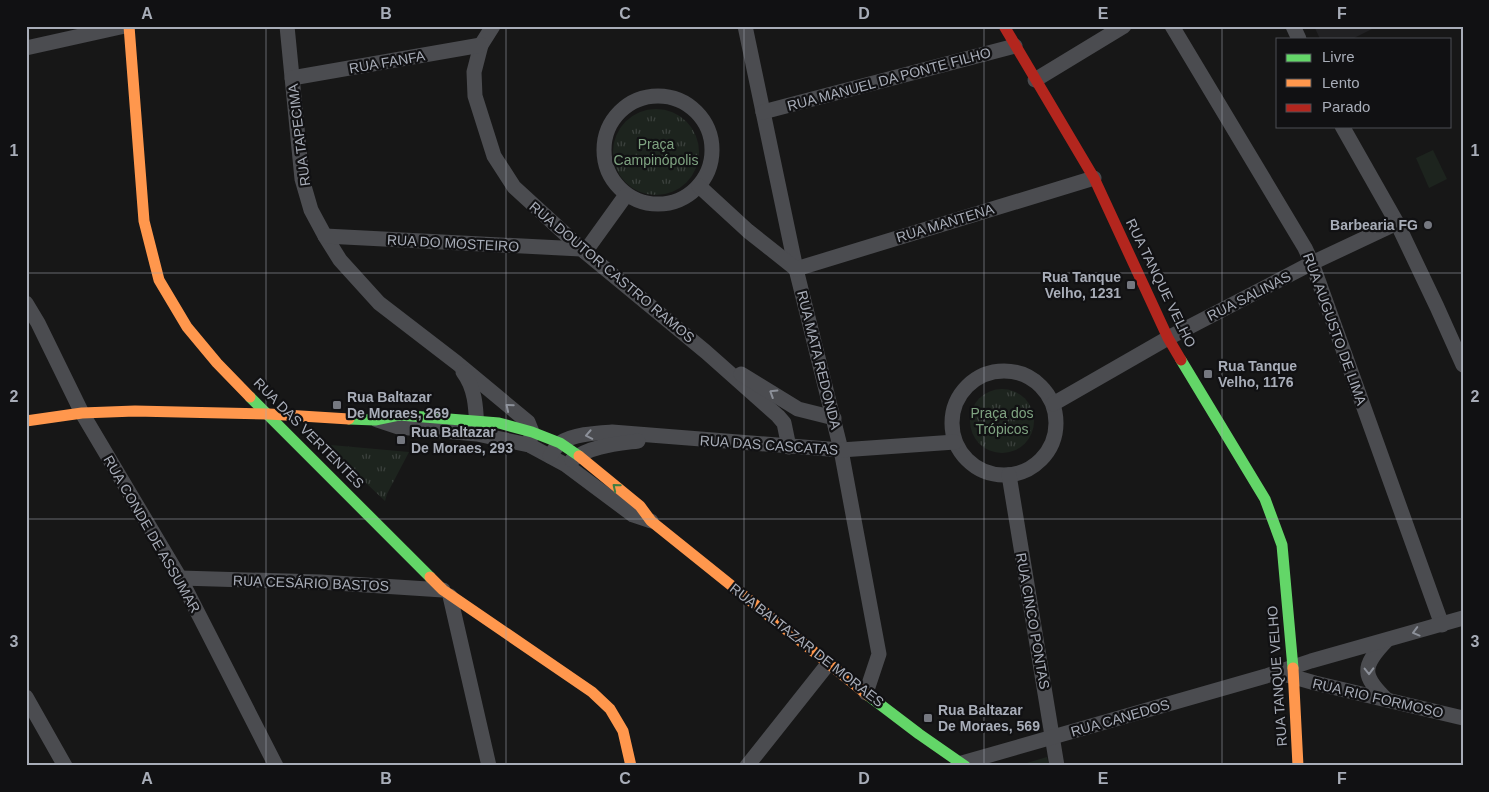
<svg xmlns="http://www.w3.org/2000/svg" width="1489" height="792" font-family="Arial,sans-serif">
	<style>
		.built { fill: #212123 }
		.grass { fill: url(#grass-tufts) }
		.pitch { fill: #1d241e }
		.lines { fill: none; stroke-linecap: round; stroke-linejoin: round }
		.street { stroke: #4b4c50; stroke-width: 15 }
		.fast { stroke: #63d668; stroke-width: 11 }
		.slow { stroke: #ff974d; stroke-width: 11 }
		.jam { stroke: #b3261e; stroke-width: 11 }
		.oneway { stroke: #8c9099 }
		.oneway2 { stroke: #3e7d42 }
		.grid { fill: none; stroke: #a8adb8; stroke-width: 1; stroke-opacity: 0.55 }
		.poi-dot { fill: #757880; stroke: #111113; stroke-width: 2 }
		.labels { text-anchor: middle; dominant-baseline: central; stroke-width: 4.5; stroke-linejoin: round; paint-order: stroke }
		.street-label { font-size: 14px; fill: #a8adb8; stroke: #111113 }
		.park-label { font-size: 14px; fill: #7fa381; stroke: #111113 }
		.poi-label { font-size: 14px; font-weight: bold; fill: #a8adb8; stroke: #111113; text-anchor: start }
		.neatline { fill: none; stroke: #a8adb8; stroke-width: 2 }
		.grid-label { font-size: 16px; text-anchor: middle; font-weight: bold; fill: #a8adb8 }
	</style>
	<defs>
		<pattern id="grass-tufts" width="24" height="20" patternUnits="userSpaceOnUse" patternTransform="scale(1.25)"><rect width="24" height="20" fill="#1d241e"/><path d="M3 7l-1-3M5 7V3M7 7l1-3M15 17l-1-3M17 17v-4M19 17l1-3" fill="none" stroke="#3b413d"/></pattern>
	</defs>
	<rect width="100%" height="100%" fill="#171717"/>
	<!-- built -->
	<path class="built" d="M1314,26H1378L1352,39H1320Z"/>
	<!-- grass -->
	<g class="grass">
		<circle cx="656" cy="152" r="43"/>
		<circle cx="1002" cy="421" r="32"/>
		<path d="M329,444L331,445L409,452L387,494L385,501L328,447Z"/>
		<path d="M1047,757L1049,766H1017Z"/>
	</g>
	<!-- pitch -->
	<path class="pitch" d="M1433,150L1447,179L1429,188L1416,158Z"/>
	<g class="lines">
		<!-- street -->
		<g class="street">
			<path d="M287,26L302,179L311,210L325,236L340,260L379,303L457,363L528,422L532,432L529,445"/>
			<path d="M493,26L481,45L474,72L475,96L494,156L514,187L585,252L706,352L778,416L784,423L789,447"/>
			<path d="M745,26L796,269L841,450L879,654L866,693"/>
			<path d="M1172,26L1305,248L1312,263L1442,625"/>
			<path d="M1293,26L1299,39"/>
			<path d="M26,48L125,26"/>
			<path d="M292,78L481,45"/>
			<path d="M1035,80L1124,26"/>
			<circle cx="658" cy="150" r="54"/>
			<path d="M763,112L1015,46"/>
			<path d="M1342,126L1397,223L1437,307L1463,365"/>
			<path d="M699,186L748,231L796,269L1094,178"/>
			<path d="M325,236L581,249"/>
			<path d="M585,252L626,195"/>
			<path d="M26,303L38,323L82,413L180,578L276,766"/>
			<circle cx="1004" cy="423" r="52"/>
			<path d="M463,372C476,389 476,410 477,431"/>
			<path d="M741,374L798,409L834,418"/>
			<path d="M1053,404L1168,338L1312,263L1397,223"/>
			<path d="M377,420L398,427L477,434L529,445L566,465L633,515L651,521"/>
			<path d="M550,456C553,452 556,446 560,443C574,434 596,433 612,432L841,450L955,442"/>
			<path d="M572,460C590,446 616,444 638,441"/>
			<path d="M1009,475L1057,766"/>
			<path d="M180,578L320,582L443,590"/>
			<path d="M450,596L489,766"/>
			<path d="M1386,641C1361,667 1362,676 1387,700"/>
			<path d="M1287,675L1315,683L1463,718"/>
			<path d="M26,697L65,766"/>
			<path d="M962,763L1266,676L1311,661L1463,618"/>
			<path d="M747,766L828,664"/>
		</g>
		<!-- fast -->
		<g class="fast">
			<path d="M1181,360L1265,499L1282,545L1293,668"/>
			<path d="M250,397L430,577"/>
			<path d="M349,419L375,420L399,415L499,423L532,432L560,443L579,456"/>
			<path d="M869,696L919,734L965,766"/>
		</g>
		<!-- slow -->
		<g class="slow">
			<path d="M129,26L144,221L159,280L187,327L217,363L250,397"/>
			<path d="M26,421L82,413L135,411L269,414L349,419"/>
			<path d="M579,456L640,506L651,521L869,696"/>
			<path d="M430,577L443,590L592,692L610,709L623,731L631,766"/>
			<path d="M1293,668L1298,766"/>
		</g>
		<!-- jam -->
		<path class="jam" d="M1004,26L1094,178L1168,338L1181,360"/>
	</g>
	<!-- one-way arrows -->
	<defs><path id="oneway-chevron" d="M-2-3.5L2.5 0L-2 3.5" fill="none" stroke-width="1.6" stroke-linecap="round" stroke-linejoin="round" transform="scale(1.25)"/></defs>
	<g class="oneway">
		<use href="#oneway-chevron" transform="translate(773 393) rotate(-148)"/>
		<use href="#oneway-chevron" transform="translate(509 407) rotate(-140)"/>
		<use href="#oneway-chevron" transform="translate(589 435) rotate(169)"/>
		<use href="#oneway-chevron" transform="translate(1416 632) rotate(165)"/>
		<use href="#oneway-chevron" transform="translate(1369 671) rotate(89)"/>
	</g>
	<use class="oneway2" href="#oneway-chevron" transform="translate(616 487) rotate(-141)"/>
	<!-- grid -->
	<path class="grid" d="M266,26V766M506,26V766M744,26V766M984,26V766M1222,26V766M26,273H1463M26,519H1463"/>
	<!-- markers -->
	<g class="poi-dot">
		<circle cx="1428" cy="225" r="5"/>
		<rect x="1126" y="280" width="10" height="10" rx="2.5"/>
		<rect x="1203" y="369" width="10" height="10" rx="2.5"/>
		<rect x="332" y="400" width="10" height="10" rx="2.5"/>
		<rect x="396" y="435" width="10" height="10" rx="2.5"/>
		<rect x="923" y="713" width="10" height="10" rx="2.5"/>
	</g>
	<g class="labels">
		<!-- street labels -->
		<g class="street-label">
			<text transform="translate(387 62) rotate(-10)">RUA FANFA</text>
			<text transform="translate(889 79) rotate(-15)">RUA MANUEL DA PONTE FILHO</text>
			<text transform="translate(299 135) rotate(-97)">RUA TAPECIMA</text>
			<text transform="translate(945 223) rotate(-17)">RUA MANTENA</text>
			<text transform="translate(453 243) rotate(3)">RUA DO MOSTEIRO</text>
			<text transform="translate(612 272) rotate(40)">RUA DOUTOR CASTRO RAMOS</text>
			<text transform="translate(1161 283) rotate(64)">RUA TANQUE VELHO</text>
			<text transform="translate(1249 296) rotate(-27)">RUA SALINAS</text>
			<text transform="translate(1335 329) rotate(70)">RUA AUGUSTO DE LIMA</text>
			<text transform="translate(819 360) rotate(76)">RUA MATA REDONDA</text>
			<text transform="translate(309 433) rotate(45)">RUA DAS VERTENTES</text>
			<text transform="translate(769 445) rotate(4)">RUA DAS CASCATAS</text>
			<text transform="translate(152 534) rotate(60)">RUA CONDE DE ASSUMAR</text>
			<text transform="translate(311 583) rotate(2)">RUA CESÁRIO BASTOS</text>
			<text transform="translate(1033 621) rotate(80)">RUA CINCO PONTAS</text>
			<text transform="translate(807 645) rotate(38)">RUA BALTAZAR DE MORAES</text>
			<text transform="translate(1277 676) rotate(-94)">RUA TANQUE VELHO</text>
			<text transform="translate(1378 698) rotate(13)">RUA RIO FORMOSO</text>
			<text transform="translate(1120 718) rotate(-16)">RUA CANEDOS</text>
		</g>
		<!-- park labels -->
		<g class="park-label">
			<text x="656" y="144">Praça<tspan x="656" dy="16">Campinópolis</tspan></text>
			<text x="1002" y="413">Praça dos<tspan x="1002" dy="16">Trópicos</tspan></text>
		</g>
		<!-- poi labels -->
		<g class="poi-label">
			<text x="1418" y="225" text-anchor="end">Barbearia FG</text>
			<text x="1121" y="277" text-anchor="end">Rua Tanque<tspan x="1121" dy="16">Velho, 1231</tspan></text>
			<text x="1218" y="366">Rua Tanque<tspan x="1218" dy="16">Velho, 1176</tspan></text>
			<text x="347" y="397">Rua Baltazar<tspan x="347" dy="16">De Moraes, 269</tspan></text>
			<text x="411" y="432">Rua Baltazar<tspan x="411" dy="16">De Moraes, 293</tspan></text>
			<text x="938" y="710">Rua Baltazar<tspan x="938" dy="16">De Moraes, 569</tspan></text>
		</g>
	</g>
	<!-- border -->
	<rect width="1489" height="792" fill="none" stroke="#111113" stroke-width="55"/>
	<!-- legend -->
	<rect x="1276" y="38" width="175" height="90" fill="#111113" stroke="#4d4f55"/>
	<rect x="1286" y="54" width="25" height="8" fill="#63d668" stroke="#4d4f55"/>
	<text x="1322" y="62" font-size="15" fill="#a8adb8">Livre</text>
	<rect x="1286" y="79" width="25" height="8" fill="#ff974d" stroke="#4d4f55"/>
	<text x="1322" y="88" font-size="15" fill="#a8adb8">Lento</text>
	<rect x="1286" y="104" width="25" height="8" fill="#b3261e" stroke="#4d4f55"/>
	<text x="1322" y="112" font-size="15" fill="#a8adb8">Parado</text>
	<rect x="28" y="28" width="1434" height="736" class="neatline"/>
	<g class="grid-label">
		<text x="147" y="19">A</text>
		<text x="386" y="19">B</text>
		<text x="625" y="19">C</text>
		<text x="864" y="19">D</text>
		<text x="1103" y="19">E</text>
		<text x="1342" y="19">F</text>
		<text x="14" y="156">1</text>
		<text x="1475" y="156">1</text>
		<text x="14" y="402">2</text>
		<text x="1475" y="402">2</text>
		<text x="14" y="647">3</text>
		<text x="1475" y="647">3</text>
		<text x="147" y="784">A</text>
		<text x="386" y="784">B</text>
		<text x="625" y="784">C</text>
		<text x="864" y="784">D</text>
		<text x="1103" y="784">E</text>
		<text x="1342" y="784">F</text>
	</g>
</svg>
